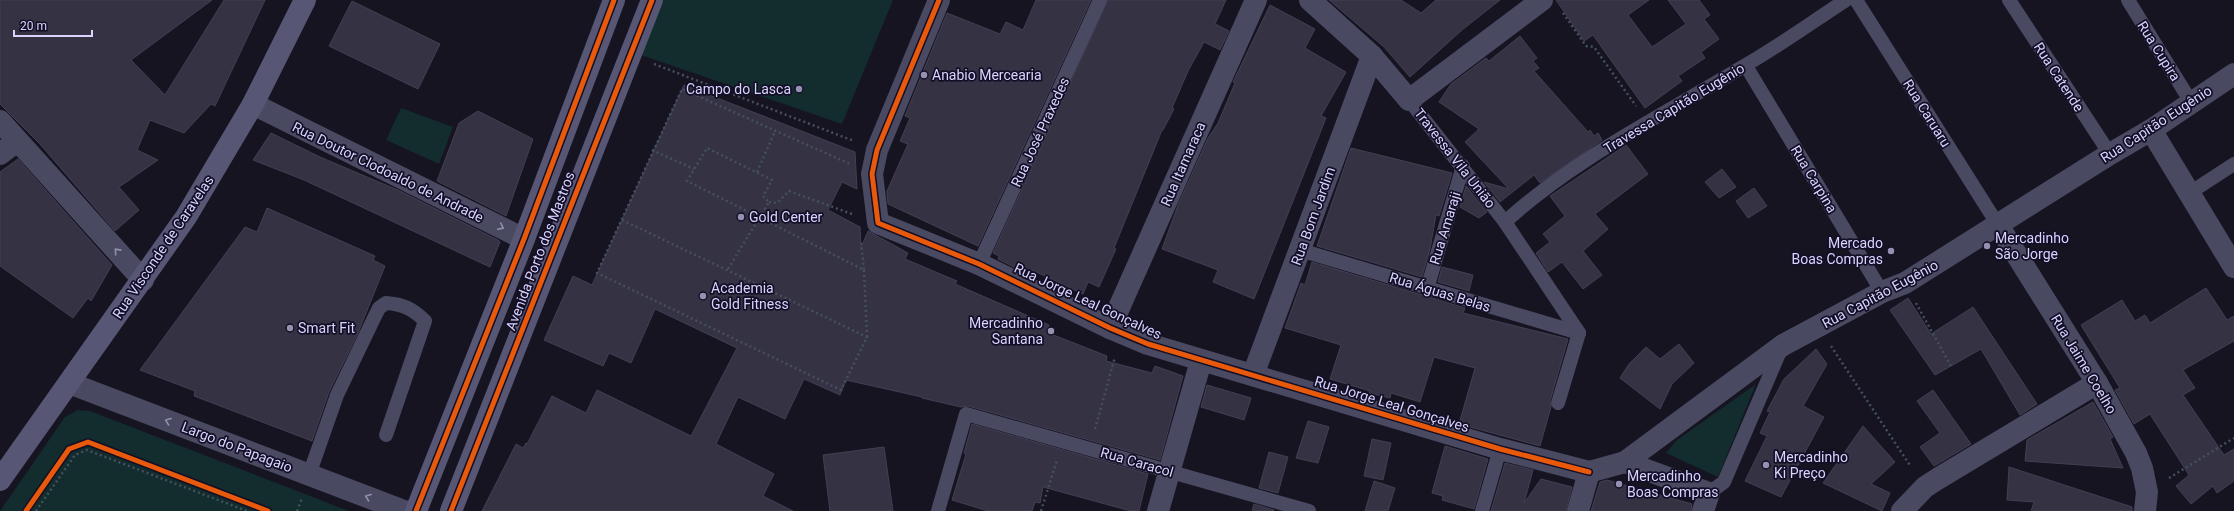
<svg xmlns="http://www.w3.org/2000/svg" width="2234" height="511" font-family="Roboto,sans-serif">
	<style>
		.green { fill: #132c2d }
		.building { fill: #343243; stroke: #433f54 }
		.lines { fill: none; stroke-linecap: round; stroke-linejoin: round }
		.path { stroke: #44505f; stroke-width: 2.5; stroke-dasharray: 2 3; stroke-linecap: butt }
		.service { stroke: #4a4962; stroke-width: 14 }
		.minor { stroke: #4a4962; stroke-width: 22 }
		.secondary { stroke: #575674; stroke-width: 22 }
		.cycleway-casing { stroke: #130f26; stroke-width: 8 }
		.cycleway { stroke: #e8590c; stroke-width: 5 }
		.oneway { stroke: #928eb0 }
		.poi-dot { fill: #9591b1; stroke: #130f26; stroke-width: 1.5 }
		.labels { text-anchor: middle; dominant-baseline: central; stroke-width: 3.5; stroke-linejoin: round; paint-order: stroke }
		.street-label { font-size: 14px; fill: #d9d4ff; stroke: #130f26 }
		.poi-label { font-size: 14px; fill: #d9d4ff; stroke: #130f26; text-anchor: start }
	</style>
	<rect width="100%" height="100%" fill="#161421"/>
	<!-- green -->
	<g class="green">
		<path d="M660,0H893L842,124L638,54Z"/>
		<path d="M401,108L453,127L439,164L386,140Z"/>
		<path d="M1756,384L1718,477L1666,453L1677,440Z"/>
		<path d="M78,410L90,411L349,511H0L65,417Z"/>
	</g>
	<!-- building -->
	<g class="building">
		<path d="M0,0H212L131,60L165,95L224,0H265L215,106L211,104L184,133L150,120L137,150L158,160L119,187L139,210L115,231L39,143L0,104Z"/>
		<path d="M1036,0H1091L978,246L888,204L887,191L908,144L900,141L910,118L905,116L947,13L1000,34L1006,22L1023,30Z"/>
		<path d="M1108,0H1226L1215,24L1229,31L1220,50L1204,42L1188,71L1172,108L1174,109L1163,130H1162L1114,248L1116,249L1099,287L1088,282L1083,294L1032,270L1030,275L998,259L999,256L993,253Z"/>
		<path d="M1329,0H1401L1421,13L1436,0H1500L1462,30L1410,77L1384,47Z"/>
		<path d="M1556,0H1649L1628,15L1652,47L1686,24L1668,0H1699L1710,15L1704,19L1719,39L1701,52L1705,58L1678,76L1682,81L1645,108L1593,35L1584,41Z"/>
		<path d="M352,1L440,44L418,89L329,46Z"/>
		<path d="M1270,5L1315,29L1305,48L1346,72L1321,116L1326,118L1254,299L1213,282L1218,270L1162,249L1178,205L1208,138L1218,123L1235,83L1233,82Z"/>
		<path d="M1520,36L1537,58L1533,61L1539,68L1534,71L1588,132L1590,130L1594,136L1598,133L1602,140L1540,183L1534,175L1500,202L1484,182L1509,189L1465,142L1479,129L1439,102L1451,84L1486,58L1489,61Z"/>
		<path d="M684,85L855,152L857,189L842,182L828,210L860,227L861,248L868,231L908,253L905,259L957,281L955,284L1049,325L1046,332L1107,356L1106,361L1152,373L1155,366L1183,376L1160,460L968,406L961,407L922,398V397L846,380L840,395L804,379L785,419L738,397L716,444L774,474L763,496L793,511H482L516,444L523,448L526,443L527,444L552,396L586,413L597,390L691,436L737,348L655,309L631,363L609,353L603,366L544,340L573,276L592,285Z"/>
		<path d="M478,111L533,139L506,216L437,181L459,123Z"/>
		<path d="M271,133L320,157L400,191L498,240L500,242L490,267L304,180L253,160Z"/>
		<path d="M1626,145L1648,174L1595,214L1608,229L1583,251L1602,275L1583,289L1562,262L1548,272L1536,253L1550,242L1543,234L1565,216L1550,196Z"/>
		<path d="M1351,148L1452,173L1439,216L1436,215L1430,249L1422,277L1317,246Z"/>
		<path d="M18,159L112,265L91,301L88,298L73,318L0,266V172Z"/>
		<path d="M1722,169L1736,187L1719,198L1705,182Z"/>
		<path d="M1466,186L1487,212L1479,218L1460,207Z"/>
		<path d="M1754,188L1767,206L1748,218L1736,201Z"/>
		<path d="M267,208L375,256L373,260L385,266L358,333L329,392L312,441L194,396L195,391L140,370L245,227L257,232Z"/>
		<path d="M1312,262L1465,308L1463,313L1568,339L1550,401L1551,407L1540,446L1459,424L1475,368L1434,357L1420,402L1391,393L1390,398L1369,393L1370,391L1330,379L1341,345L1285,328L1301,283L1305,285Z"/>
		<path d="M1442,267L1473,275L1469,291L1438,282Z"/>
		<path d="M2206,288L2227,320L2234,316V341L2183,370L2195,388L2183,395L2224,455L2234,449V481L2217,493L2213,486L2191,504L2176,486L2189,475L2150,414L2134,424L2115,390L2120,388L2081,325L2122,300L2135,321L2145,315L2150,323Z"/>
		<path d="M1908,298L1931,334L1973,307L2037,404L2020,415L1981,349L1935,375L1890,310Z"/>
		<path d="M1679,344L1694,363L1672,384L1660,409L1620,378L1629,364L1646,347L1660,359Z"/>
		<path d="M1816,349L1827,364L1803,406L1824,417L1781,497L1745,481L1767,436L1760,433L1770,412L1767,411L1784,379Z"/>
		<path d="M1207,385L1251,398L1244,420L1201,407Z"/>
		<path d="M1933,390L1971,444L1934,466L1920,447L1940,433L1917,401Z"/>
		<path d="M2093,402L2113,437L2110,439L2123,468L2025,461L2027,440Z"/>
		<path d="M1308,421L1329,427L1318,463L1296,458Z"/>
		<path d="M972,424L1148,474L1139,511H1131L1043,487L1040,503L1035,502L1032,511H988L952,500L966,454L964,453Z"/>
		<path d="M1863,426L1895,462L1871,484L1890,493L1882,511L1823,483Z"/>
		<path d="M1372,439L1391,443L1383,480L1364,476Z"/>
		<path d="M1445,446L1488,459L1474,509L1442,500L1443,496L1432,493Z"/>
		<path d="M884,447L893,511H830L823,455Z"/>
		<path d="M1269,452L1288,457L1278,493L1259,488Z"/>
		<path d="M1505,463L1533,470L1524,503L1541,479L1572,487L1566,511H1491Z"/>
		<path d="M2009,467L2132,507V511H2031L2034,502L2007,500Z"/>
		<path d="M1607,480L1692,504L1691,511H1591L1600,482Z"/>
		<path d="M1374,481L1395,488L1388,511H1365Z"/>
		<path d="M1254,504L1274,510L1273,511H1252Z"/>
	</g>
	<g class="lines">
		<!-- path -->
		<g class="path">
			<path d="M1563,13L1586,46L1594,47L1636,106"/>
			<path d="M654,64L854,141"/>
			<path d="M652,150L694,169"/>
			<path d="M757,172L775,131"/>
			<path d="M769,202L777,203L789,191L852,214"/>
			<path d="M622,220L867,337L841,390L597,273L682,89L850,164"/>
			<path d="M728,269L769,202L763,196L772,180L707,148L687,181L864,270L861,241"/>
			<path d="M864,270L867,337"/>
			<path d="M1916,303L1952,368"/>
			<path d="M1831,346L1911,467"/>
			<path d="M1095,429L1115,357"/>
			<path d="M2169,478L2234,438"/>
			<path d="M36,511L75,455L87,450L247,511"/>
			<path d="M297,511L302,498"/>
			<path d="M1041,511L1057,460"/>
		</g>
		<!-- service -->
		<g class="service">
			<path d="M1856,0L1998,225"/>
			<path d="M2009,0L2110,154"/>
			<path d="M2128,0L2191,102"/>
			<path d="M1746,66L1882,292"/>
			<path d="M1409,100L1505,222L1579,333"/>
			<path d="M2188,194L2234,164"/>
			<path d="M1505,222C1575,158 1663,115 1744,66C1779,46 1812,22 1846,0"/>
			<path d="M1300,250L1579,333"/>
			<path d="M979,264L1100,0"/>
			<path d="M1427,289L1463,166"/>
			<path d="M1558,403L1579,333"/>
			<path d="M309,475L337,395L375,316L379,308L386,303C403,304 413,309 425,321L386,435"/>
			<path d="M1709,493L1724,482L1781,349"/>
			<path d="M938,511L966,414L1309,511"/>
			<path d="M1482,511L1500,449"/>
		</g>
		<!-- minor -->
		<g class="minor">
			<path d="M939,0L877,150L872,174L878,223L979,264L1110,328L1148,344L1500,449L1589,472"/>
			<path d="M1310,0L1372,56L1409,100L1542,0"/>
			<path d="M253,104L524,239"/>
			<path d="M0,121L143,280"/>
			<path d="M2151,130L2234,267"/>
			<path d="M0,154L17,141"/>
			<path d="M1998,225L2097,383L2136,453L2142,468L2147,492L2145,511"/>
			<path d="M1110,328L1256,0"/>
			<path d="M1253,375L1372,56"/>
			<path d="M69,383L404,511"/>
			<path d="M1625,462L1709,493L1703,511"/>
			<path d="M1589,472L1625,462L1783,345L1882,292L1905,283L2110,154L2151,130L2234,74"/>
			<path d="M1158,511L1201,361"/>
			<path d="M1578,511L1589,472"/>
			<path d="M1902,511L1925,487L1939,478L2097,383"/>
		</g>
		<!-- secondary -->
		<g class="secondary">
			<path d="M0,480L186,217L253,104L305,0"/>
			<path d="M416,511L524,239L614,0"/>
			<path d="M451,511L652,0"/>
		</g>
		<!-- cycleway casing -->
		<g class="cycleway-casing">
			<g id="cycleway">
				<path d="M939,0L877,150L872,174L878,223L979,264L1110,328L1148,344L1500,449L1589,472"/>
				<path d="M26,511L69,449L88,442L268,511"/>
				<path d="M416,511L524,239L614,0"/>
				<path d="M451,511L652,0"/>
			</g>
		</g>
		<!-- cycleway -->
		<use href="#cycleway" class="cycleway"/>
	</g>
	<!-- one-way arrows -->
	<defs><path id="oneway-chevron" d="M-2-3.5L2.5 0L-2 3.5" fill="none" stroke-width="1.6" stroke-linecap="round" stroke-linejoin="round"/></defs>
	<g class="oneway">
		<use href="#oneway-chevron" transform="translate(501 227) rotate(26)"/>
		<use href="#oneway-chevron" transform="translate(117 251) rotate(-132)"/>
		<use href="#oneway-chevron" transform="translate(168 421) rotate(-159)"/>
		<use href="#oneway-chevron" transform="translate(368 497) rotate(-159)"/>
	</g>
	<!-- markers -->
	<g class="poi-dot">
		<circle cx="924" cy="75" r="4"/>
		<circle cx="799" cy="89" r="4"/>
		<circle cx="741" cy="217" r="4"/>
		<circle cx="1987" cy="246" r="4"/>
		<circle cx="1891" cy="251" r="4"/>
		<circle cx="703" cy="296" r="4"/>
		<circle cx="290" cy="328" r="4"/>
		<circle cx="1051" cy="331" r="4"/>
		<circle cx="1766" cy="465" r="4"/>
		<circle cx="1619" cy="484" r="4"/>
	</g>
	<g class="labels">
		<!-- street labels -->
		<g class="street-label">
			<text transform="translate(2159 51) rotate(58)">Rua Cupira</text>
			<text transform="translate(2059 77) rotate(57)">Rua Catende</text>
			<text transform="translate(1674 108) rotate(-31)">Travessa Capitão Eugênio</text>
			<text transform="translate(1927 113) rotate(58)">Rua Caruaru</text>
			<text transform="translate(2156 124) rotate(-33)">Rua Capitão Eugênio</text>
			<text transform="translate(1040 132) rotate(-65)">Rua José Praxedes</text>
			<text transform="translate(1455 158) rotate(52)">Travessa Vila União</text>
			<text transform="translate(1183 164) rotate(-66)">Rua Itamaraca</text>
			<text transform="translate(388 172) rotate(26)">Rua Doutor Clodoaldo de Andrade</text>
			<text transform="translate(1814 179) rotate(59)">Rua Carpina</text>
			<text transform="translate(1313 216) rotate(-70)">Rua Bom Jardim</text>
			<text transform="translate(1445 228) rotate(-73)">Rua Amaraji</text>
			<text transform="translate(163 247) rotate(-56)">Rua Visconde de Caravelas</text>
			<text transform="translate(540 251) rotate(-69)">Avenida Porto dos Mastros</text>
			<text transform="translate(1440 292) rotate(17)">Rua Águas Belas</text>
			<text transform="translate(1880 294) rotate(-28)">Rua Capitão Eugênio</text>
			<text transform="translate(1088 301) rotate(25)">Rua Jorge Leal Gonçalves</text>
			<text transform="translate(2084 364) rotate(59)">Rua Jaime Coelho</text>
			<text transform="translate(1392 404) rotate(17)">Rua Jorge Leal Gonçalves</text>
			<text transform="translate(237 447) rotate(21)">Largo do Papagaio</text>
			<text transform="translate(1137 462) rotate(16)">Rua Caracol</text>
		</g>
		<!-- poi labels -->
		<g class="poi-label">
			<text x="932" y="75">Anabio Mercearia</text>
			<text x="791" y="89" text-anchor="end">Campo do Lasca</text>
			<text x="749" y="217">Gold Center</text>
			<text x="1995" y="238">Mercadinho<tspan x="1995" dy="16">São Jorge</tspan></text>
			<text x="1883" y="243" text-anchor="end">Mercado<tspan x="1883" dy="16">Boas Compras</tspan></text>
			<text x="711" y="288">Academia<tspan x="711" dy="16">Gold Fitness</tspan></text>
			<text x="1043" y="323" text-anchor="end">Mercadinho<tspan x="1043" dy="16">Santana</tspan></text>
			<text x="298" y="328">Smart Fit</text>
			<text x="1774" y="457">Mercadinho<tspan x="1774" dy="16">Ki Preço</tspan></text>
			<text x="1627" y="476">Mercadinho<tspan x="1627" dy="16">Boas Compras</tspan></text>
		</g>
	</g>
	<!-- scale -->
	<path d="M14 30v6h78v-6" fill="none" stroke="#d9d4ff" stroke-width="2"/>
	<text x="20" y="30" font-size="12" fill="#d9d4ff" stroke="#130f26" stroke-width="3" paint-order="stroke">20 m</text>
</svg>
